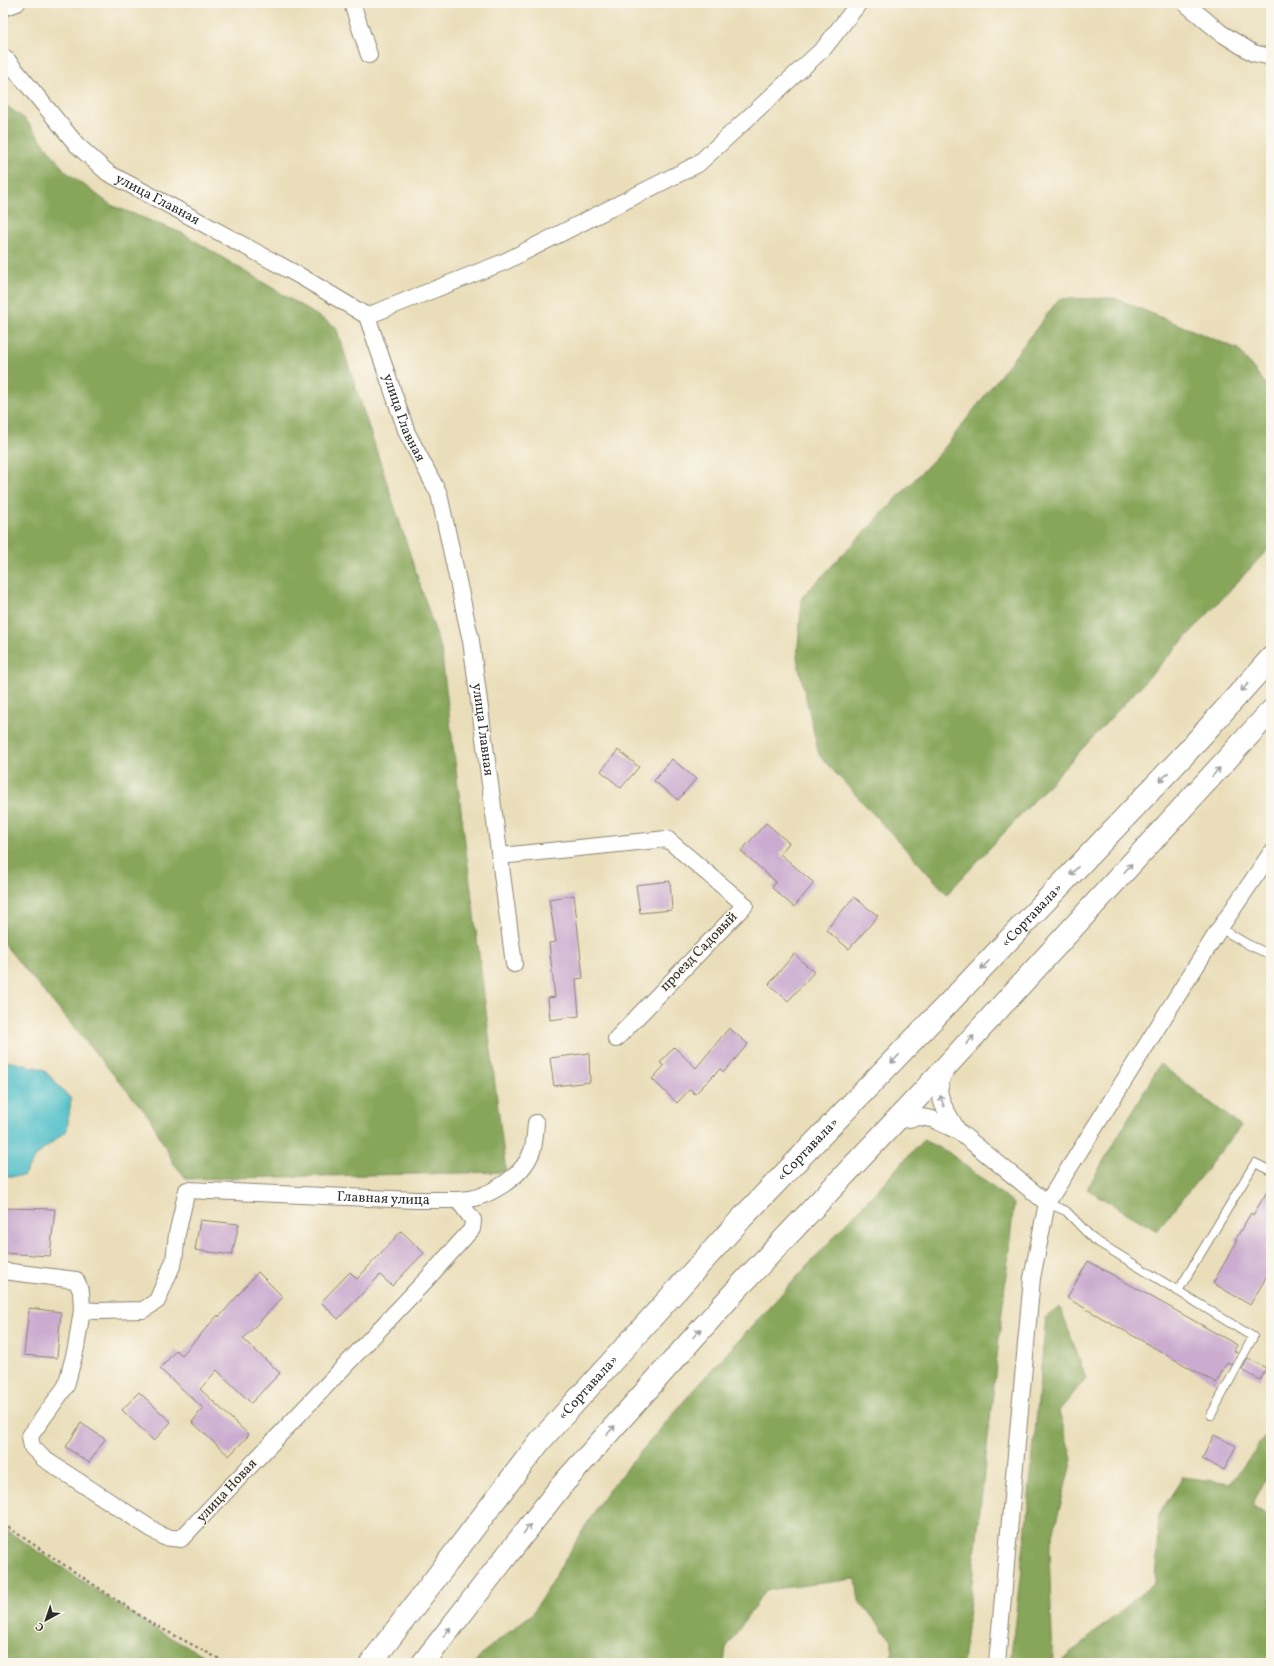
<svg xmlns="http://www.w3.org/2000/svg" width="1274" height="1666" font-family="Vollkorn,serif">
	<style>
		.forest { fill: #87a65a; stroke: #596842 }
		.water { fill: #54c1cb; stroke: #40767b }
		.building { fill: #cbabd0 }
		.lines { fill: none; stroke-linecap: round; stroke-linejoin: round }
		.lane-casing { stroke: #8a8472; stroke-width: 10 }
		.street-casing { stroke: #8a8472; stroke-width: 18 }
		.highway-casing { stroke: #8a8472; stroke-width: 24 }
		.path { stroke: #8a8472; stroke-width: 2.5; stroke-dasharray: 3 3; stroke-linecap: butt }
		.lane { stroke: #fff; stroke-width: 8 }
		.street { stroke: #fff; stroke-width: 16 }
		.highway { stroke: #fff; stroke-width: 22 }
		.oneway { stroke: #a0a0a0 }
		.labels { text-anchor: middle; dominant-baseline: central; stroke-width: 3; stroke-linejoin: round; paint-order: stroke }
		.street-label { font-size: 14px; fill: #2b2b2b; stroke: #fbf7ec }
	</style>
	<rect width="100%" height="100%" fill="#fbf7ec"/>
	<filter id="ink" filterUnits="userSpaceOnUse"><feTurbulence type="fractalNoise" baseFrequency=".025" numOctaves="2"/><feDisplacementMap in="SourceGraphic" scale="8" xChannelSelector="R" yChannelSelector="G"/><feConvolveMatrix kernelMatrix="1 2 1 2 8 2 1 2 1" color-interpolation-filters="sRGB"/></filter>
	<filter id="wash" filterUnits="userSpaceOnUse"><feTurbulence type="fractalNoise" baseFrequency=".012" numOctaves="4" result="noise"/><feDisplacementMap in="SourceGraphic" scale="16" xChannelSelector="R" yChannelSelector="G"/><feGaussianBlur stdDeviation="0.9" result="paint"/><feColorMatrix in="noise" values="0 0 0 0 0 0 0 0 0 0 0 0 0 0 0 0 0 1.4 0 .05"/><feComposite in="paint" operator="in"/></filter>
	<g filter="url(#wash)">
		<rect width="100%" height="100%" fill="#eadeba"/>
		<!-- forest -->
		<g class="forest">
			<path d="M3,103L26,120L65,171L111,205L184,234L336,327L441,649L506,1172L187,1179L174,1164L150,1118L3,943Z"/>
			<path d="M1114,298L1238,349L1271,391V546L947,894L819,755L797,658L802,597L942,451L1059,299Z"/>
			<path d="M1160,1064L1241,1126L1157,1231L1087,1189Z"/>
			<path d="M923,1140L948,1152L1014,1204L963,1663H891L892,1640L859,1601L856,1579L766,1590L726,1648L724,1663H475L485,1651L532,1614L605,1494L696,1387Z"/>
			<path d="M1060,1307L1086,1378L1059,1411L1072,1459L1049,1551L1053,1663H1010L1026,1527L1046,1317Z"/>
			<path d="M1271,1428V1469L1252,1505L1271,1518V1663H1059L1155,1582L1159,1514L1183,1477L1231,1483Z"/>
			<path d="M3,1528L151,1627L217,1663H3Z"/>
		</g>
		<!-- water -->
		<path class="water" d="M3,1058L6,1061L43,1069L71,1099L67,1130L37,1155L23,1176H3Z"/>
		<g id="blocks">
			<!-- building -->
			<g class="building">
				<path d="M618,750L639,767L621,788L601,771Z"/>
				<path d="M672,759L696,779L678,800L654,781Z"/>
				<path d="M766,823L789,843L780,854L814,883L794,907L772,888L776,882L741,851Z"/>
				<path d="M670,881L672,910L640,913L636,885Z"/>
				<path d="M574,895L583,978L576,979L579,1016L550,1020L548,998L555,997L549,943L556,942L549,899Z"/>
				<path d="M854,897L878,916L849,949L826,930Z"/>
				<path d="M794,954L814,972L788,1001L769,984Z"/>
				<path d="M729,1028L748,1044L724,1072L720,1069L695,1094L690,1089L677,1103L652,1079L664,1066L660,1063L674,1047L696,1068Z"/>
				<path d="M589,1053L590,1082L554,1086L550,1058Z"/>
				<path d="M1271,1185V1269L1250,1305L1213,1283L1237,1241L1235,1240L1251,1213L1253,1215Z"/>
				<path d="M3,1208L55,1209L50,1256L3,1253Z"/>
				<path d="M200,1220L239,1224L232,1255L195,1250Z"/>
				<path d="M401,1231L424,1253L392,1286L380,1275L338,1319L321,1302L350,1272L357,1279Z"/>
				<path d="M1088,1261L1237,1345L1234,1351L1238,1353L1232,1364L1227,1362L1216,1383L1067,1298Z"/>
				<path d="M258,1272L283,1297L243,1339L280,1373L251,1403L217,1370L200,1389L249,1435L229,1456L192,1422L203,1408L160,1369L176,1350L182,1355L218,1315L219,1317Z"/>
				<path d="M29,1308L61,1312L57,1358L24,1355Z"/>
				<path d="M1248,1358L1266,1368L1260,1380L1242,1370Z"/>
				<path d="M139,1392L171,1422L154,1441L122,1410Z"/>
				<path d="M81,1423L105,1439L89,1463L66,1447Z"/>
				<path d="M1214,1435L1236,1446L1224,1470L1202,1459Z"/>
			</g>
		</g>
	</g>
	<g filter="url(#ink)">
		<use href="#blocks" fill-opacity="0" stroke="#8a8472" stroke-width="1"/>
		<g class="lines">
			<!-- lane casing -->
			<g class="lane-casing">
				<g id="lane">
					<path d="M1220,928L1247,944L1271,955"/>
					<path d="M1047,1203L1066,1211L1093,1239L1253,1337L1211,1415"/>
					<path d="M1178,1291L1255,1163L1271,1171"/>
				</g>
			</g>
			<!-- street casing -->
			<g class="street-casing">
				<g id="street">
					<path d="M352,3L369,55"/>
					<path d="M1185,3L1221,33L1253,53L1271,57"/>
					<path d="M3,8L17,3"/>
					<path id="s1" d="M3,57L8,61L77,145L108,173L180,211L300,276L367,316L407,433L439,494L471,641L514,964"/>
					<path d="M367,316L504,262L698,164L824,48L859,3"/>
					<path d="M500,856L667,839L745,905L616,1039"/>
					<path d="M944,1070L939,1091L943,1105L958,1131"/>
					<path d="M895,1121L920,1117L932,1119L958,1131L1047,1203"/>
					<path id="s2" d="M458,1200L473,1220L472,1229L427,1279L181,1539L164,1537L44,1459L32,1447L30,1436L66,1386L76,1348L82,1310L97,1311L143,1310L157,1301L174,1261L177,1234L187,1190L416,1200H458C486,1200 523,1177 532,1151C535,1143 535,1132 536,1123"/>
					<path d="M3,1271L76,1280L81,1291L82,1310"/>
					<path d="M997,1663L1032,1278L1047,1203L1220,928L1271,853"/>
				</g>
			</g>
			<!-- highway casing -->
			<g class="highway-casing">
				<g id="highway">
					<path id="s3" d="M371,1663L540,1441L741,1219L964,987L1185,754L1271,658"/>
					<path d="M423,1663L561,1486L738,1288L919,1096L1271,711"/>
				</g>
			</g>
			<!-- path -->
			<path class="path" d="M3,1524L151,1623L227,1663"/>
			<!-- lane -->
			<use href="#lane" class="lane"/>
			<!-- street -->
			<use href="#street" class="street"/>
			<!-- highway -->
			<use href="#highway" class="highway"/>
		</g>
		<!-- one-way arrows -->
		<defs><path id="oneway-shaft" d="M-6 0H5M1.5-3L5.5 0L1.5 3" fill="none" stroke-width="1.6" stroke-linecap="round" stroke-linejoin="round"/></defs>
		<g class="oneway">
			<use href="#oneway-shaft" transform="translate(1245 687) rotate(132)"/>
			<use href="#oneway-shaft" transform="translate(1216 772) rotate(-48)"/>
			<use href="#oneway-shaft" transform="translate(1164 777) rotate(134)"/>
			<use href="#oneway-shaft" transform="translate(1128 868) rotate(-48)"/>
			<use href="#oneway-shaft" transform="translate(1074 871) rotate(134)"/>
			<use href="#oneway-shaft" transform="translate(985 965) rotate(134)"/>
			<use href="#oneway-shaft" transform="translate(970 1040) rotate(-48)"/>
			<use href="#oneway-shaft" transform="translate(895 1059) rotate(134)"/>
			<use href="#oneway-shaft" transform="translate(942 1101) rotate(-109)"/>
			<use href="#oneway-shaft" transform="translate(697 1333) rotate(-48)"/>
			<use href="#oneway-shaft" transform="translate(611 1430) rotate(-48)"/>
			<use href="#oneway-shaft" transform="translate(527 1529) rotate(-52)"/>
			<use href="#oneway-shaft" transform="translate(447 1632) rotate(-53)"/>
		</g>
	</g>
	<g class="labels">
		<!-- street labels -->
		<g class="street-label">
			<text stroke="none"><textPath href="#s1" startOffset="213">улица Главная</textPath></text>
			<text stroke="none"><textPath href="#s1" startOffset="561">улица Главная</textPath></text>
			<text stroke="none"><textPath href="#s1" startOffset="885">улица Главная</textPath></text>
			<text stroke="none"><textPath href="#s3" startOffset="999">«Сортавала»</textPath></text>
			<text transform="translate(699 952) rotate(-46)">проезд Садовый</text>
			<text stroke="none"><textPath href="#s3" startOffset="675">«Сортавала»</textPath></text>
			<text stroke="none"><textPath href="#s2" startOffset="1177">Главная улица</textPath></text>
			<text stroke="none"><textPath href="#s3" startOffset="351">«Сортавала»</textPath></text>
			<text transform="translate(227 1491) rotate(-47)">улица Новая</text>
		</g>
	</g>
	<!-- margin -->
	<rect width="1274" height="1666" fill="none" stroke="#fbf7ec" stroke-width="16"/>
	<!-- north arrow -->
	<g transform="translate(46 1620) rotate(220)" stroke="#fbf7ec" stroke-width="3" paint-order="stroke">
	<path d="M0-3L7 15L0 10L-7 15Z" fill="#2b2b2b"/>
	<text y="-6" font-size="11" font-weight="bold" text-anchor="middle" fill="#2b2b2b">С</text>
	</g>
</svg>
